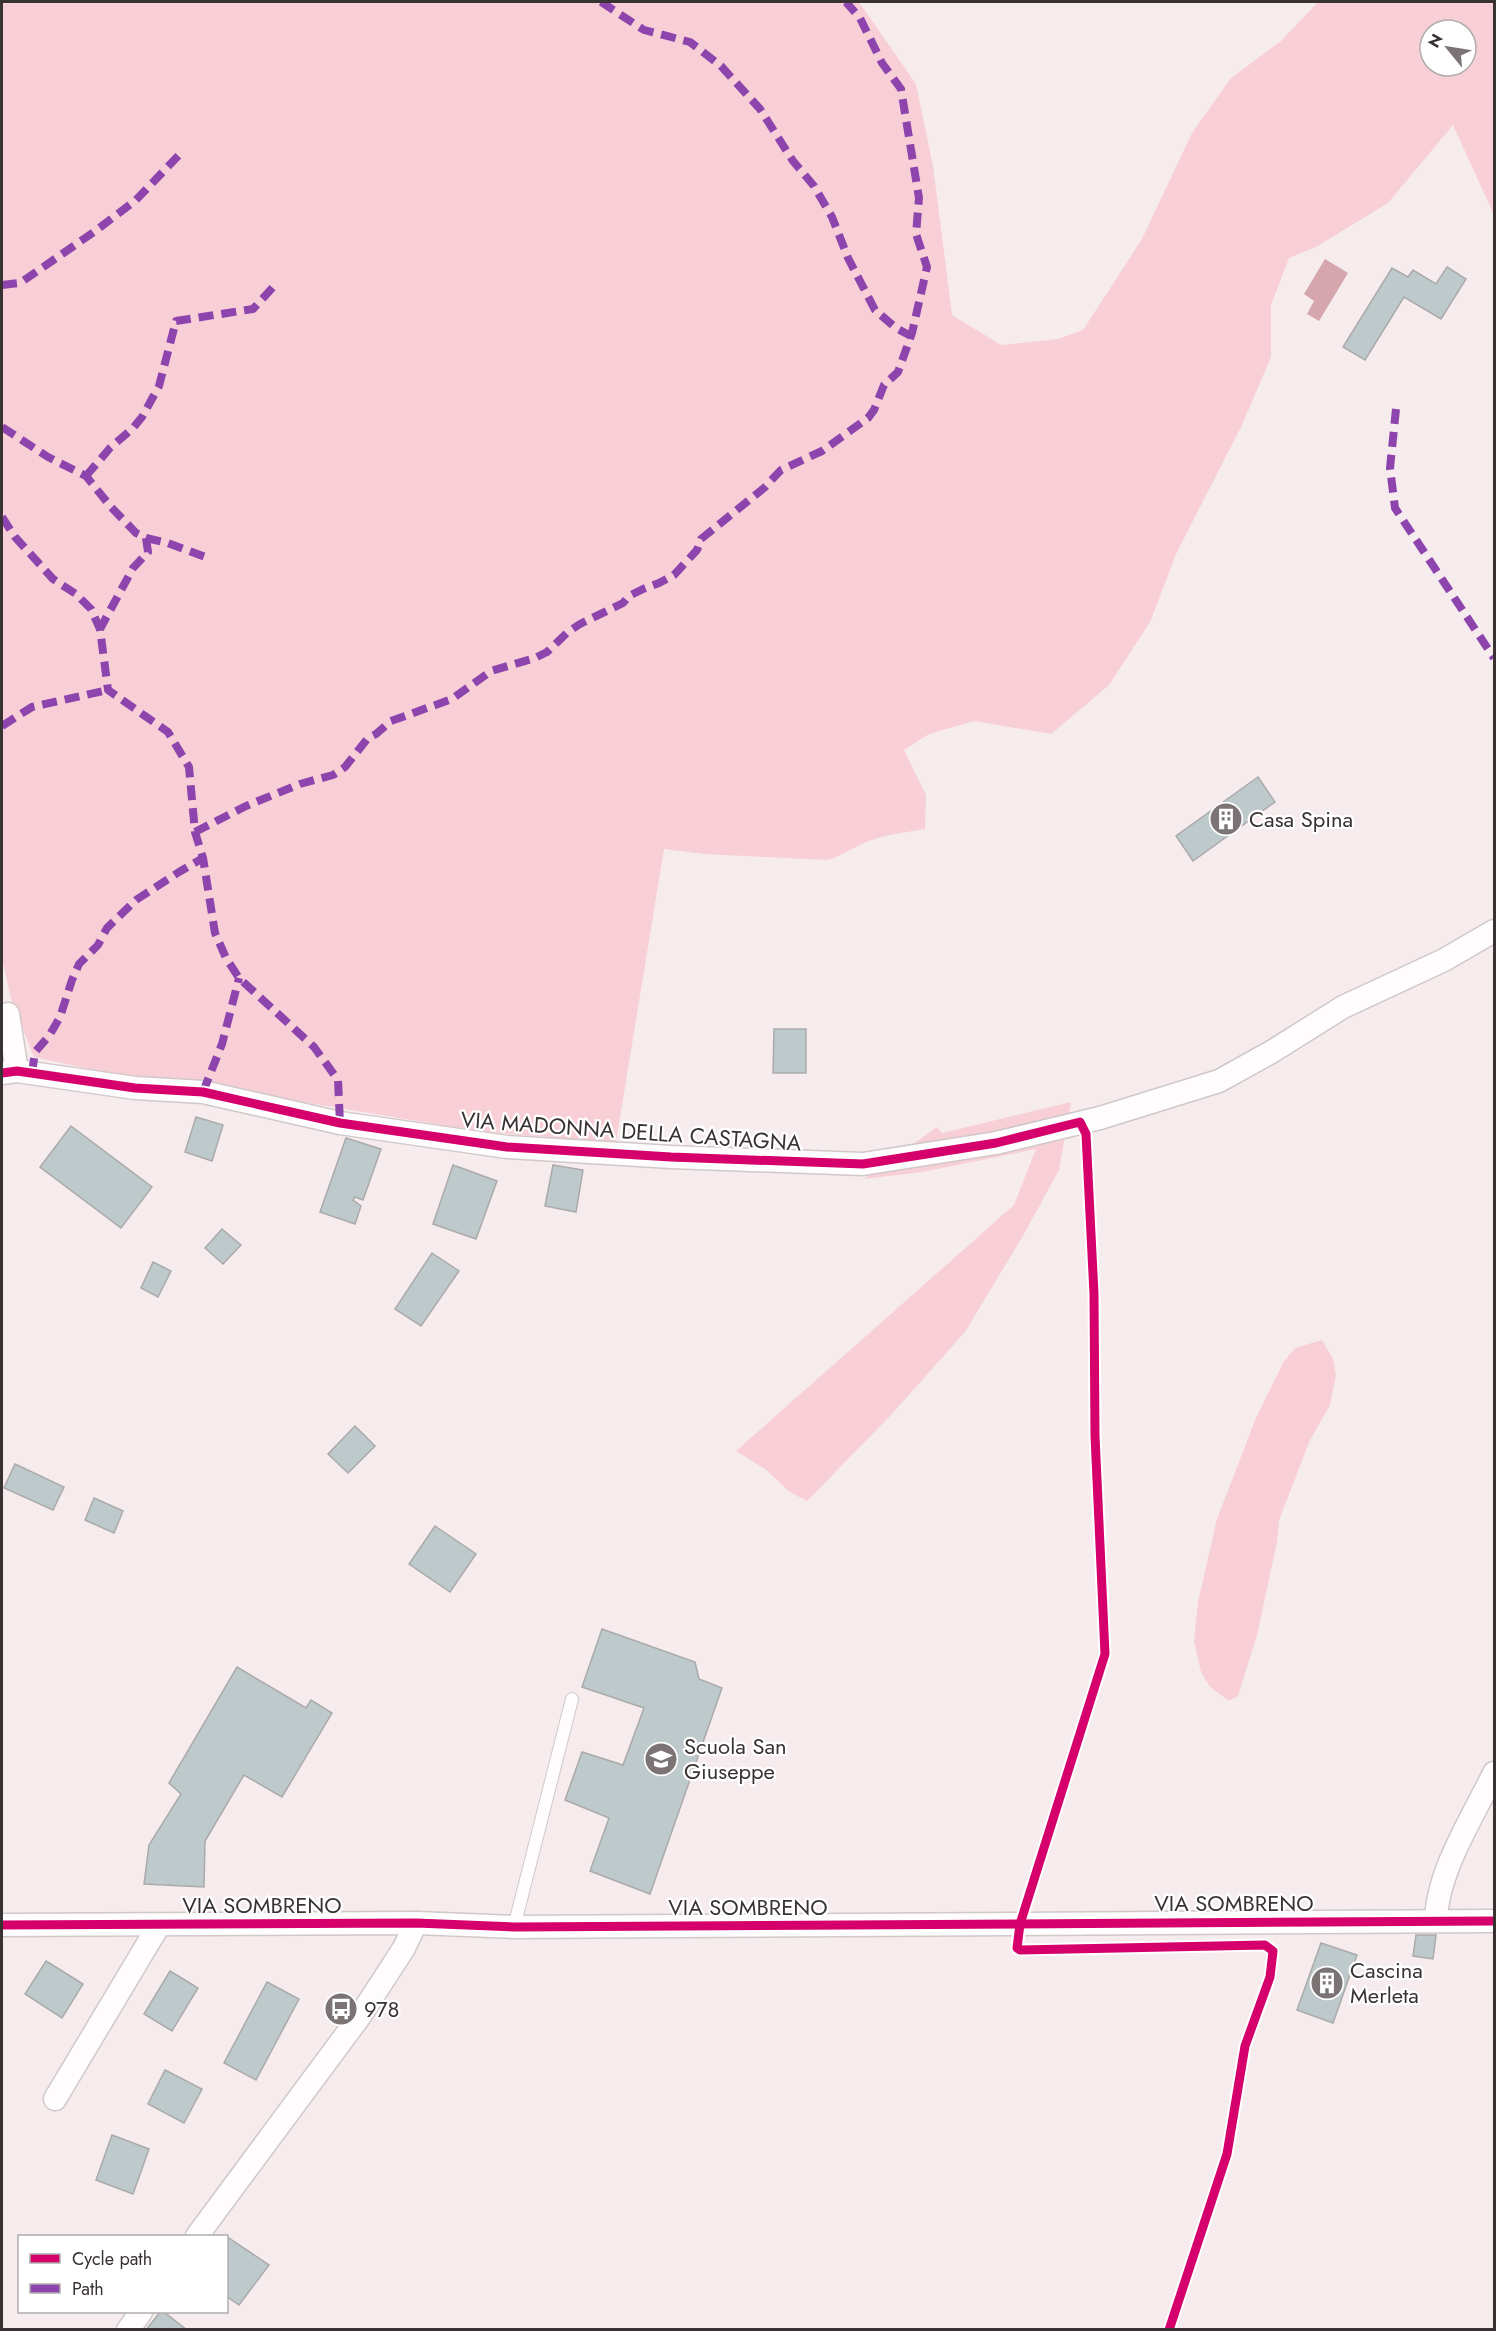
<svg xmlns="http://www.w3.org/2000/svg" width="1496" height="2331" font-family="Jost,sans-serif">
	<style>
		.green { fill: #f8cfd6; fill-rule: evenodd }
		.water { fill: #d6a6af }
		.building { fill: #bec9cb; stroke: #abaaab; stroke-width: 1.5 }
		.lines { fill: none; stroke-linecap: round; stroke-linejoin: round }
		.service-casing { stroke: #d0c8c9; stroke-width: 14 }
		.minor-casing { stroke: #d0c8c9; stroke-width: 25 }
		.service { stroke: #fefcfc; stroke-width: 12 }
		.minor { stroke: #fefcfc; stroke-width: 22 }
		.quiet { stroke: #8e44ad; stroke-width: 8; stroke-dasharray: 15 8; stroke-linecap: butt }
		.cycleway-casing { stroke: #fff; stroke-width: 13 }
		.cycleway { stroke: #d6006c; stroke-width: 9 }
		.labels { text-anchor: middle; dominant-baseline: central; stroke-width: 4.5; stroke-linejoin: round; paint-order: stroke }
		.poi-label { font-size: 22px; fill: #393233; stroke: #fff; text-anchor: start }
		.street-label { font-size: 22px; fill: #393233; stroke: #fff }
	</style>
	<rect width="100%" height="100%" fill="#f6ebed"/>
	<!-- green -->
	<g class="green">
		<path d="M2,2H859L916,84L933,166L952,315L1001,345L1058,339L1083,330L1142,239L1192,133L1231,78L1281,41L1318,2H1494V215L1453,125L1388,203L1316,247L1289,258L1271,305V357L1242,425L1177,552L1150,622L1109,685L1051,734L974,721L929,734L904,750L926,795L925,829C908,832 888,834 872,840C856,845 844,855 828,860L705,854L664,849L616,1142L482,1132L286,1099L122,1076L34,1057L11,999L2,958ZM1430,30H1466V66H1430Z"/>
		<path d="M1071,1102L1059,1170L1024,1234L965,1332L889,1417L807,1501L790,1492L765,1469L736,1451L1014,1205L1036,1149L922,1172L864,1179L937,1127L942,1133Z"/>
		<path d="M1322,1340L1333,1359L1336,1375L1330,1405L1310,1440L1279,1520L1277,1542L1257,1635L1238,1696L1229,1701L1210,1687L1201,1672L1194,1641L1198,1602L1217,1519L1256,1418L1283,1363L1295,1348Z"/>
	</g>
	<!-- water -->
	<path class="water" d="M1325,259L1348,273L1319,321L1307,314L1314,301L1304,294Z"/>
	<!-- building -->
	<g class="building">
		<path d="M1447,267L1466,279L1441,319L1404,297L1365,360L1343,347L1392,268L1408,277L1413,270L1436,284Z"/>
		<path d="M1258,777L1275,802L1193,861L1176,836Z"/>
		<path d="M774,1029H806V1073H773Z"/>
		<path d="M196,1117L223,1125L212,1161L185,1152Z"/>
		<path d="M71,1126L152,1187L121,1228L40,1167Z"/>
		<path d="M346,1138L381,1149L363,1200L355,1197L353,1200L361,1206L355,1224L320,1212Z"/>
		<path d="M453,1165L497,1181L476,1239L433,1224Z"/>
		<path d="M553,1165L583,1170L576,1212L545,1206Z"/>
		<path d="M222,1229L241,1245L223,1264L205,1248Z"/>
		<path d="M432,1253L459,1271L421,1326L395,1309Z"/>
		<path d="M153,1262L171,1271L158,1297L141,1288Z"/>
		<path d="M355,1426L375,1446L348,1473L328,1454Z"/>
		<path d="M15,1464L64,1487L53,1510L4,1488Z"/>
		<path d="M94,1498L123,1511L114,1533L85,1520Z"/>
		<path d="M435,1526L476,1554L450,1592L409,1564Z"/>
		<path d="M602,1629L695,1662L699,1679L722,1688L650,1894L590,1871L609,1818L565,1800L582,1752L623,1765L644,1708L582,1687Z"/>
		<path d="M237,1667L306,1708L311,1700L332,1713L282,1797L244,1775L205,1841L204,1887L144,1884L149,1845L181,1794L169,1783Z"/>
		<path d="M1416,1935H1436L1433,1959L1413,1956Z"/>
		<path d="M1321,1943L1357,1955L1333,2023L1297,2010Z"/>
		<path d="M46,1961L83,1984L62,2018L25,1994Z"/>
		<path d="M170,1971L198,1988L172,2031L144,2014Z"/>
		<path d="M267,1982L299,1999L256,2080L224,2063Z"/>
		<path d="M165,2070L202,2089L184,2123L148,2104Z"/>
		<path d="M112,2135L149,2149L133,2194L96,2180Z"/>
		<path d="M226,2236L269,2265L239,2305L226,2296Z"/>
		<path d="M160,2312H164L187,2330H146Z"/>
	</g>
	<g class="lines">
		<!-- service casing -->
		<g class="service-casing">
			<path id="service" d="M514,1927L572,1699"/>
		</g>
		<!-- minor casing -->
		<g class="minor-casing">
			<g id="minor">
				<path d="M8,1014L17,1071"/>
				<path d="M2,1073L17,1071L135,1088L203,1092L340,1123L507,1147L671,1157L863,1164L996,1143L1100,1118L1219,1081L1273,1051L1343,1007L1444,960L1494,931"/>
				<path d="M1436,1921C1437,1871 1473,1817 1494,1773"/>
				<path d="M2,1925L416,1923L514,1927L1494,1921"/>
				<path d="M55,2099L159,1925"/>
				<path d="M197,2236L360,2016L404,1948L416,1923"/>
				<path d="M128,2330L141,2312"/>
			</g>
		</g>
		<!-- service -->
		<use href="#service" class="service"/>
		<!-- minor -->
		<use href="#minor" class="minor"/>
		<!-- quiet -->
		<g class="quiet">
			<path d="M601,2L644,30L690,42L721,66L760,109L793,161L814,186L832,217L848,258L875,310L896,328L911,336"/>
			<path d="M2,285L20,283L94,232L136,200L179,155"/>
			<path d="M1396,409L1390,468L1395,508L1494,658"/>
			<path d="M2,427L48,457L86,476L111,507L136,533L146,538L148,552L133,568L100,629"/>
			<path d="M86,476L110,448L133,428L142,417L159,386L176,321L253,309L275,285"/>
			<path d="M2,517L15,537L53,579L76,594L91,609L100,629L108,690L168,732L189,767L195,832L203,858L215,933L226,958L239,978L314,1047L338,1080L340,1123"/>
			<path d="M146,538L168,543L205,557"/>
			<path d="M2,726L32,707L108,690"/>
			<path d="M195,832L246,806L300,784L333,775L345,767L368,738L376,734L391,721L452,699L491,671L535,658L547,652L568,632L580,624L623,603L629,596L643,589L659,583L674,575L697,550L701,539L764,488L781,470L822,451L868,418L874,410L884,385L898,372L912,333L927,267L916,234L919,198L901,89L882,63L860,18L846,2"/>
			<path d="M32,1073L35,1052L49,1036L60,1017L72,980L79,964L98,945L107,928L136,900L179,872L203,858"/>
			<path d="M203,1092L222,1044L239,978"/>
		</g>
		<!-- cycleway casing -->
		<g class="cycleway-casing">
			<g id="cycleway">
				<path d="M2,1073L17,1071L135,1088L203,1092L340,1123L507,1147L671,1157L863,1164L996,1143L1080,1122L1086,1134L1094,1294L1095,1436L1105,1654L1020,1924L1017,1948L1020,1950L1265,1945L1273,1951L1270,1977L1245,2046L1227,2154L1169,2330"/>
				<path d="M2,1925L416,1923L514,1927L1494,1921"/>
			</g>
		</g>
		<!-- cycleway -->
		<use href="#cycleway" class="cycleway"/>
	</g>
	<!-- icons -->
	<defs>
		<g id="building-disc" transform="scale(1.725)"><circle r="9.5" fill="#7b7374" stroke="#fff"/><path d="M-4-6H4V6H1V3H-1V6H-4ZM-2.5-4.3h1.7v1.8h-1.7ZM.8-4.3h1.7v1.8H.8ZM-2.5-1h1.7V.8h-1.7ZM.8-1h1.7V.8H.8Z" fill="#fff"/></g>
		<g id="school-disc" transform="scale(1.725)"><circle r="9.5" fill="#7b7374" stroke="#fff"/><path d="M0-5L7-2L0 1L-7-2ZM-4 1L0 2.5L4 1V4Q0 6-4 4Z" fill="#fff"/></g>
		<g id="bus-disc" transform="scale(1.725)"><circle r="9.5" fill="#7b7374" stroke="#fff"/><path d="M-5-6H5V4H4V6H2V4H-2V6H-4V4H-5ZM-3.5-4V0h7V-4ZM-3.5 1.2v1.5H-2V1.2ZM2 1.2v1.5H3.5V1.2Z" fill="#fff"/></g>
	</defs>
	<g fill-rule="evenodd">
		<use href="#building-disc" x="1226" y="819"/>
		<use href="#school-disc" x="661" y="1759"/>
		<use href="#building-disc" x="1327" y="1983"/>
		<use href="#bus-disc" x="341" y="2009"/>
	</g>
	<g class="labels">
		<!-- poi labels -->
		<g class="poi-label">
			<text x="1249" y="819">Casa Spina</text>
			<text x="684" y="1746">Scuola San<tspan x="684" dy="25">Giuseppe</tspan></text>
			<text x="1350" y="1970">Cascina<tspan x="1350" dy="25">Merleta</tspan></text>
			<text x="364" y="2009">978</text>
		</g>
		<!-- street labels -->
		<g class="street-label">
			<text transform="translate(631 1131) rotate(4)">VIA MADONNA DELLA CASTAGNA</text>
			<text x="1234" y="1903">VIA SOMBRENO</text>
			<text x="262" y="1905">VIA SOMBRENO</text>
			<text x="748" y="1907">VIA SOMBRENO</text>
		</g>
	</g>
	<!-- border -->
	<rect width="1496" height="2331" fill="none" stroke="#393233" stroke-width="6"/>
	<!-- legend -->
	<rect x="18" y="2235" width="210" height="78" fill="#ffffff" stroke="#b0adad" stroke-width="1.5"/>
	<rect x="30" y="2254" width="30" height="9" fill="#d6006c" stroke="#b0adad" stroke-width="1.5"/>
	<text x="72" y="2265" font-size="18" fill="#393233">Cycle path</text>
	<rect x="30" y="2284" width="30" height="9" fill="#8e44ad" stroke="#b0adad" stroke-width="1.5"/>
	<text x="72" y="2295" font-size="18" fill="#393233">Path</text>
	<!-- north arrow -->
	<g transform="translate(1448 48) rotate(300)"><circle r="28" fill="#ffffff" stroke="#b0adad" stroke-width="1.5"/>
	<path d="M0-4.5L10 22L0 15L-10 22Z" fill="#7b7374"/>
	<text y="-9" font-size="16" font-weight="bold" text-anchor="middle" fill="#393233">N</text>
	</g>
</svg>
